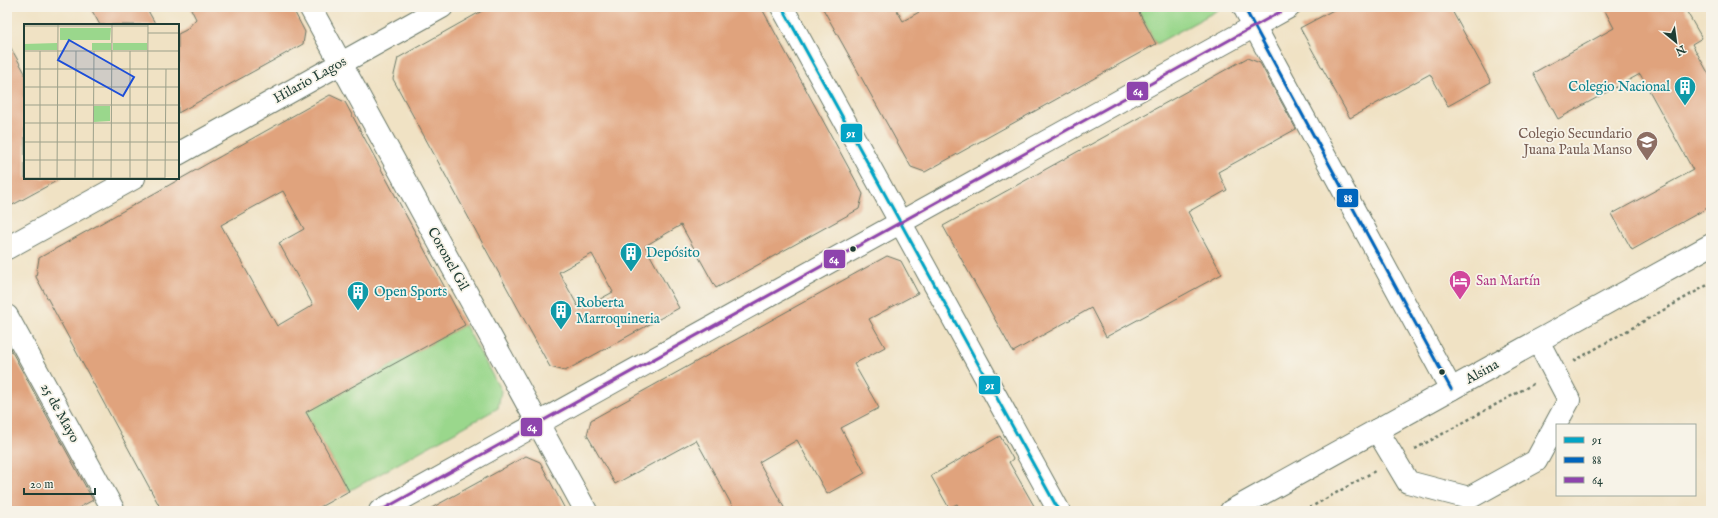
<svg xmlns="http://www.w3.org/2000/svg" width="1718" height="518" font-family="'IM FELL English',serif">
	<style>
		.green { fill: #9ad78c; stroke: #5c8a60 }
		.building { fill: #e0a37d; fill-rule: evenodd }
		.lines { fill: none; stroke-linecap: round; stroke-linejoin: round }
		.minor-casing { stroke: #687766; stroke-width: 24 }
		.path { stroke: #687766; stroke-width: 2.5; stroke-dasharray: 3 3; stroke-linecap: butt }
		.minor { stroke: #fff; stroke-width: 22 }
		.bus-1-casing { stroke: #f7f3e8; stroke-width: 6 }
		.bus-2-casing { stroke: #f7f3e8; stroke-width: 6 }
		.bus-3-casing { stroke: #f7f3e8; stroke-width: 6 }
		.bus-1 { stroke: #02a4c6; stroke-width: 3 }
		.bus-2 { stroke: #0065bd; stroke-width: 3 }
		.bus-3 { stroke: #8e44ad; stroke-width: 3 }
		.bus-dot { fill: #1f3d34; stroke: #f7f3e8; stroke-width: 1.5 }
		.labels { text-anchor: middle; dominant-baseline: central; stroke-width: 3.5; stroke-linejoin: round; paint-order: stroke }
		.street-label { font-size: 14px; fill: #1f3d34; stroke: #f7f3e8 }
		.culture-label { font-size: 14px; fill: #0d838f; stroke: #f7f3e8; text-anchor: start }
		.education-label { font-size: 14px; fill: #785e54; stroke: #f7f3e8; text-anchor: end }
		.hotel-label { font-size: 14px; fill: #b23c85; stroke: #f7f3e8; text-anchor: start }
		.inset-road { fill: none; stroke: #9ca08a; stroke-width: 1 }
		.view { fill: #1d4ed8; fill-opacity: 0.15; stroke: #1d4ed8; stroke-width: 2 }
		.inset-edge { fill: none; stroke: #1f3d34; stroke-width: 2 }
		.line-badge { stroke: #f7f3e8; stroke-width: 1.5 }
		.badge-label { font-size: 11px; text-anchor: middle; font-weight: bold; fill: #fff }
	</style>
	<rect width="100%" height="100%" fill="#f7f3e8"/>
	<filter id="ink" filterUnits="userSpaceOnUse"><feTurbulence type="fractalNoise" baseFrequency=".025" numOctaves="2"/><feDisplacementMap in="SourceGraphic" scale="8" xChannelSelector="R" yChannelSelector="G"/><feConvolveMatrix kernelMatrix="1 2 1 2 8 2 1 2 1" color-interpolation-filters="sRGB"/></filter>
	<filter id="wash" filterUnits="userSpaceOnUse"><feTurbulence type="fractalNoise" baseFrequency=".012" numOctaves="4" result="noise"/><feDisplacementMap in="SourceGraphic" scale="16" xChannelSelector="R" yChannelSelector="G"/><feGaussianBlur stdDeviation="0.9" result="paint"/><feColorMatrix in="noise" values="0 0 0 0 0 0 0 0 0 0 0 0 0 0 0 0 0 1.4 0 .05"/><feComposite in="paint" operator="in"/></filter>
	<g filter="url(#wash)">
		<rect width="100%" height="100%" fill="#f0e2c4"/>
		<!-- green -->
		<g class="green">
			<path d="M1136,7H1219L1218,10L1156,44Z"/>
			<path d="M465,325L501,391L498,408L349,491L289,381L331,398Z"/>
		</g>
		<g id="blocks">
			<!-- building -->
			<g class="building">
				<path d="M90,7H146L156,25H100Z"/>
				<path d="M190,7H292L305,32L303,44L178,113V34L186,30L196,19Z"/>
				<path d="M489,7H761L863,194L859,209L716,288L681,225L645,246L679,308L565,371L550,367L393,79L398,58ZM592,254L613,292L580,310L559,272Z"/>
				<path d="M822,7H895L903,21L928,7H1136L1156,44L925,172L911,167Z"/>
				<path d="M1339,7H1450L1491,82L1448,106L1430,74L1350,118L1300,28Z"/>
				<path d="M1603,7H1684L1702,38L1692,44L1711,78V206L1632,250L1612,214L1693,170L1640,74L1558,119L1533,73L1614,28Z"/>
				<path d="M7,41L25,73V178H62L7,208Z"/>
				<path d="M1247,58L1260,63L1296,129L1218,172L1227,190L1188,212L1222,274L1106,337L1091,308L1013,352L943,226Z"/>
				<path d="M330,95L345,102L465,325L306,412L349,491L313,511H162L36,277L39,258ZM283,191L304,229L279,243L313,305L277,326L221,225Z"/>
				<path d="M887,256L901,261L918,293L869,319L885,347L854,364L879,408L841,428L865,473L827,494L797,440L759,462L786,511H735L696,440L615,484L587,435L591,420Z"/>
				<path d="M7,343L93,500L73,511H7Z"/>
				<path d="M1000,436L1013,459L1009,462L1037,511H962L957,504L949,508L931,476Z"/>
				<path d="M526,456L540,462L566,511H426Z"/>
			</g>
		</g>
	</g>
	<g filter="url(#ink)">
		<use href="#blocks" fill-opacity="0" stroke="#687766" stroke-width="1"/>
		<g class="lines">
			<!-- minor casing -->
			<g class="minor-casing">
				<g id="minor">
					<path d="M310,7L586,511"/>
					<path d="M782,7L1059,511"/>
					<path d="M1244,7L1451,389"/>
					<path d="M178,154L442,7"/>
					<path d="M7,248L134,178"/>
					<path d="M7,316L114,511"/>
					<path d="M1377,430L1408,482L1469,498L1536,461L1569,400L1538,341"/>
					<path d="M380,511L1289,7"/>
					<path d="M1231,511L1711,245"/>
				</g>
			</g>
			<!-- path -->
			<g class="path">
				<path d="M1574,361L1711,283"/>
				<path d="M1415,449L1535,383"/>
				<path d="M1304,511L1375,471"/>
			</g>
			<!-- minor -->
			<use href="#minor" class="minor"/>
			<!-- bus-1 casing -->
			<g class="bus-1-casing">
				<path id="bus-1" d="M782,7L1059,511"/>
			</g>
			<!-- bus-2 casing -->
			<g class="bus-2-casing">
				<path id="bus-2" d="M1244,7L1451,389"/>
			</g>
			<!-- bus-3 casing -->
			<g class="bus-3-casing">
				<path id="bus-3" d="M380,511L1289,7"/>
			</g>
			<!-- bus-1 -->
			<use href="#bus-1" class="bus-1"/>
			<!-- bus-2 -->
			<use href="#bus-2" class="bus-2"/>
			<!-- bus-3 -->
			<use href="#bus-3" class="bus-3"/>
		</g>
	</g>
	<!-- icons -->
	<defs>
		<g id="building-pin" transform="scale(1.15)"><path d="M0 17L-7.5 6A9.5 9.5 0 1 1 7.5 6Z" fill="#0f9aa8" stroke="#f7f3e8"/><path d="M-4-6H4V6H1V3H-1V6H-4ZM-2.5-4.3h1.7v1.8h-1.7ZM.8-4.3h1.7v1.8H.8ZM-2.5-1h1.7V.8h-1.7ZM.8-1h1.7V.8H.8Z" fill="#fff"/></g>
		<g id="school-pin" transform="scale(1.15)"><path d="M0 17L-7.5 6A9.5 9.5 0 1 1 7.5 6Z" fill="#8d6e63" stroke="#f7f3e8"/><path d="M0-5L7-2L0 1L-7-2ZM-4 1L0 2.5L4 1V4Q0 6-4 4Z" fill="#fff"/></g>
		<g id="hotel-pin" transform="scale(1.15)"><path d="M0 17L-7.5 6A9.5 9.5 0 1 1 7.5 6Z" fill="#d1479c" stroke="#f7f3e8"/><path d="M-6-4.5h1.5V1H6V5H4.5V3h-9V5H-6ZM-4 0a1.8 1.8 0 1 1 3.6 0ZM.5 0V-2.5h3Q6-2.5 6 0Z" fill="#fff"/></g>
	</defs>
	<g fill-rule="evenodd">
		<use href="#building-pin" x="1685" y="87"/>
		<use href="#school-pin" x="1647" y="142"/>
		<use href="#building-pin" x="631" y="253"/>
		<use href="#hotel-pin" x="1460" y="281"/>
		<use href="#building-pin" x="358" y="292"/>
		<use href="#building-pin" x="561" y="311"/>
	</g>
	<!-- markers -->
	<g class="bus-dot">
		<circle cx="853" cy="249" r="3.5"/>
		<circle cx="1442" cy="372" r="3.5"/>
	</g>
	<g class="labels">
		<!-- street labels -->
		<g class="street-label">
			<text transform="translate(310 80) rotate(-29)">Hilario Lagos</text>
			<text transform="translate(448 259) rotate(61)">Coronel Gil</text>
			<text transform="translate(1482 372) rotate(-29)">Alsina</text>
			<text transform="translate(60 413) rotate(61)">25 de Mayo</text>
		</g>
		<!-- culture labels -->
		<g class="culture-label">
			<text x="1670" y="87" text-anchor="end">Colegio Nacional</text>
			<text x="646" y="253">Depósito</text>
			<text x="374" y="292">Open Sports</text>
			<text x="576" y="303">Roberta<tspan x="576" dy="16">Marroquineria</tspan></text>
		</g>
		<!-- education labels -->
		<g class="education-label">
			<text x="1632" y="134">Colegio Secundario<tspan x="1632" dy="16">Juana Paula Manso</tspan></text>
		</g>
		<!-- hotel labels -->
		<g class="hotel-label">
			<text x="1476" y="281">San Martín</text>
		</g>
	</g>
	<!-- overview -->
	<g transform="translate(24 24)">
		<rect width="155" height="155" fill="#f0e2c4"/>
		<path d="M36,4H87L86,16H36ZM33,19V26H0V20ZM68,19H87V26H68ZM89,19H123V26H89ZM70,82H86V97L70,98Z" fill="#9ad78c"/>
		<path class="inset-road" d="M0,2H124M124,9H155M0,27H155M0,45H155M0,63H155M0,81H155M0,99H155M0,118H155M0,136H155M0,154H141M16,154V27M51,154L52,27M69,154L70,27M106,154V27M141,154L142,45M33,155L34,0M87,155L88,0M123,155L124,0"/>
		<path class="view" d="M45,16L110,53L99,72L34,36Z"/>
		<rect width="155" height="155" class="inset-edge"/>
	</g>
	<g class="line-badge">
		<rect x="1126" y="81" width="23" height="20" rx="4" fill="#8e44ad"/>
		<rect x="840" y="123" width="23" height="20" rx="4" fill="#02a4c6"/>
		<rect x="1336" y="188" width="23" height="20" rx="4" fill="#0065bd"/>
		<rect x="823" y="249" width="23" height="20" rx="4" fill="#8e44ad"/>
		<rect x="978" y="375" width="23" height="20" rx="4" fill="#02a4c6"/>
		<rect x="520" y="417" width="23" height="20" rx="4" fill="#8e44ad"/>
	</g>
	<g class="badge-label">
		<text x="1138" y="95">64</text>
		<text x="851" y="137">91</text>
		<text x="1348" y="202">88</text>
		<text x="834" y="263">64</text>
		<text x="990" y="389">91</text>
		<text x="532" y="431">64</text>
	</g>
	<!-- margin -->
	<rect width="1718" height="518" fill="none" stroke="#f7f3e8" stroke-width="24"/>
	<!-- legend -->
	<rect x="1556" y="424" width="140" height="72" fill="#f7f3e8" stroke="#a1aaa0"/>
	<rect x="1564" y="437" width="20" height="6" fill="#02a4c6" stroke="#a1aaa0"/>
	<text x="1592" y="444" font-size="12" fill="#1f3d34">91</text>
	<rect x="1564" y="457" width="20" height="6" fill="#0065bd" stroke="#a1aaa0"/>
	<text x="1592" y="464" font-size="12" fill="#1f3d34">88</text>
	<rect x="1564" y="477" width="20" height="6" fill="#8e44ad" stroke="#a1aaa0"/>
	<text x="1592" y="484" font-size="12" fill="#1f3d34">64</text>
	<!-- north arrow -->
	<g transform="translate(1676 42) rotate(151)" stroke="#f7f3e8" stroke-width="3" paint-order="stroke">
	<path d="M0-3L7 15L0 10L-7 15Z" fill="#1f3d34"/>
	<text y="-6" font-size="11" font-weight="bold" text-anchor="middle" fill="#1f3d34">N</text>
	</g>
	<!-- scale -->
	<path d="M24 488v6h71v-6" fill="none" stroke="#1f3d34" stroke-width="2"/>
	<text x="30" y="488" font-size="12" fill="#1f3d34" stroke="#f7f3e8" stroke-width="3" paint-order="stroke">20 m</text>
</svg>
